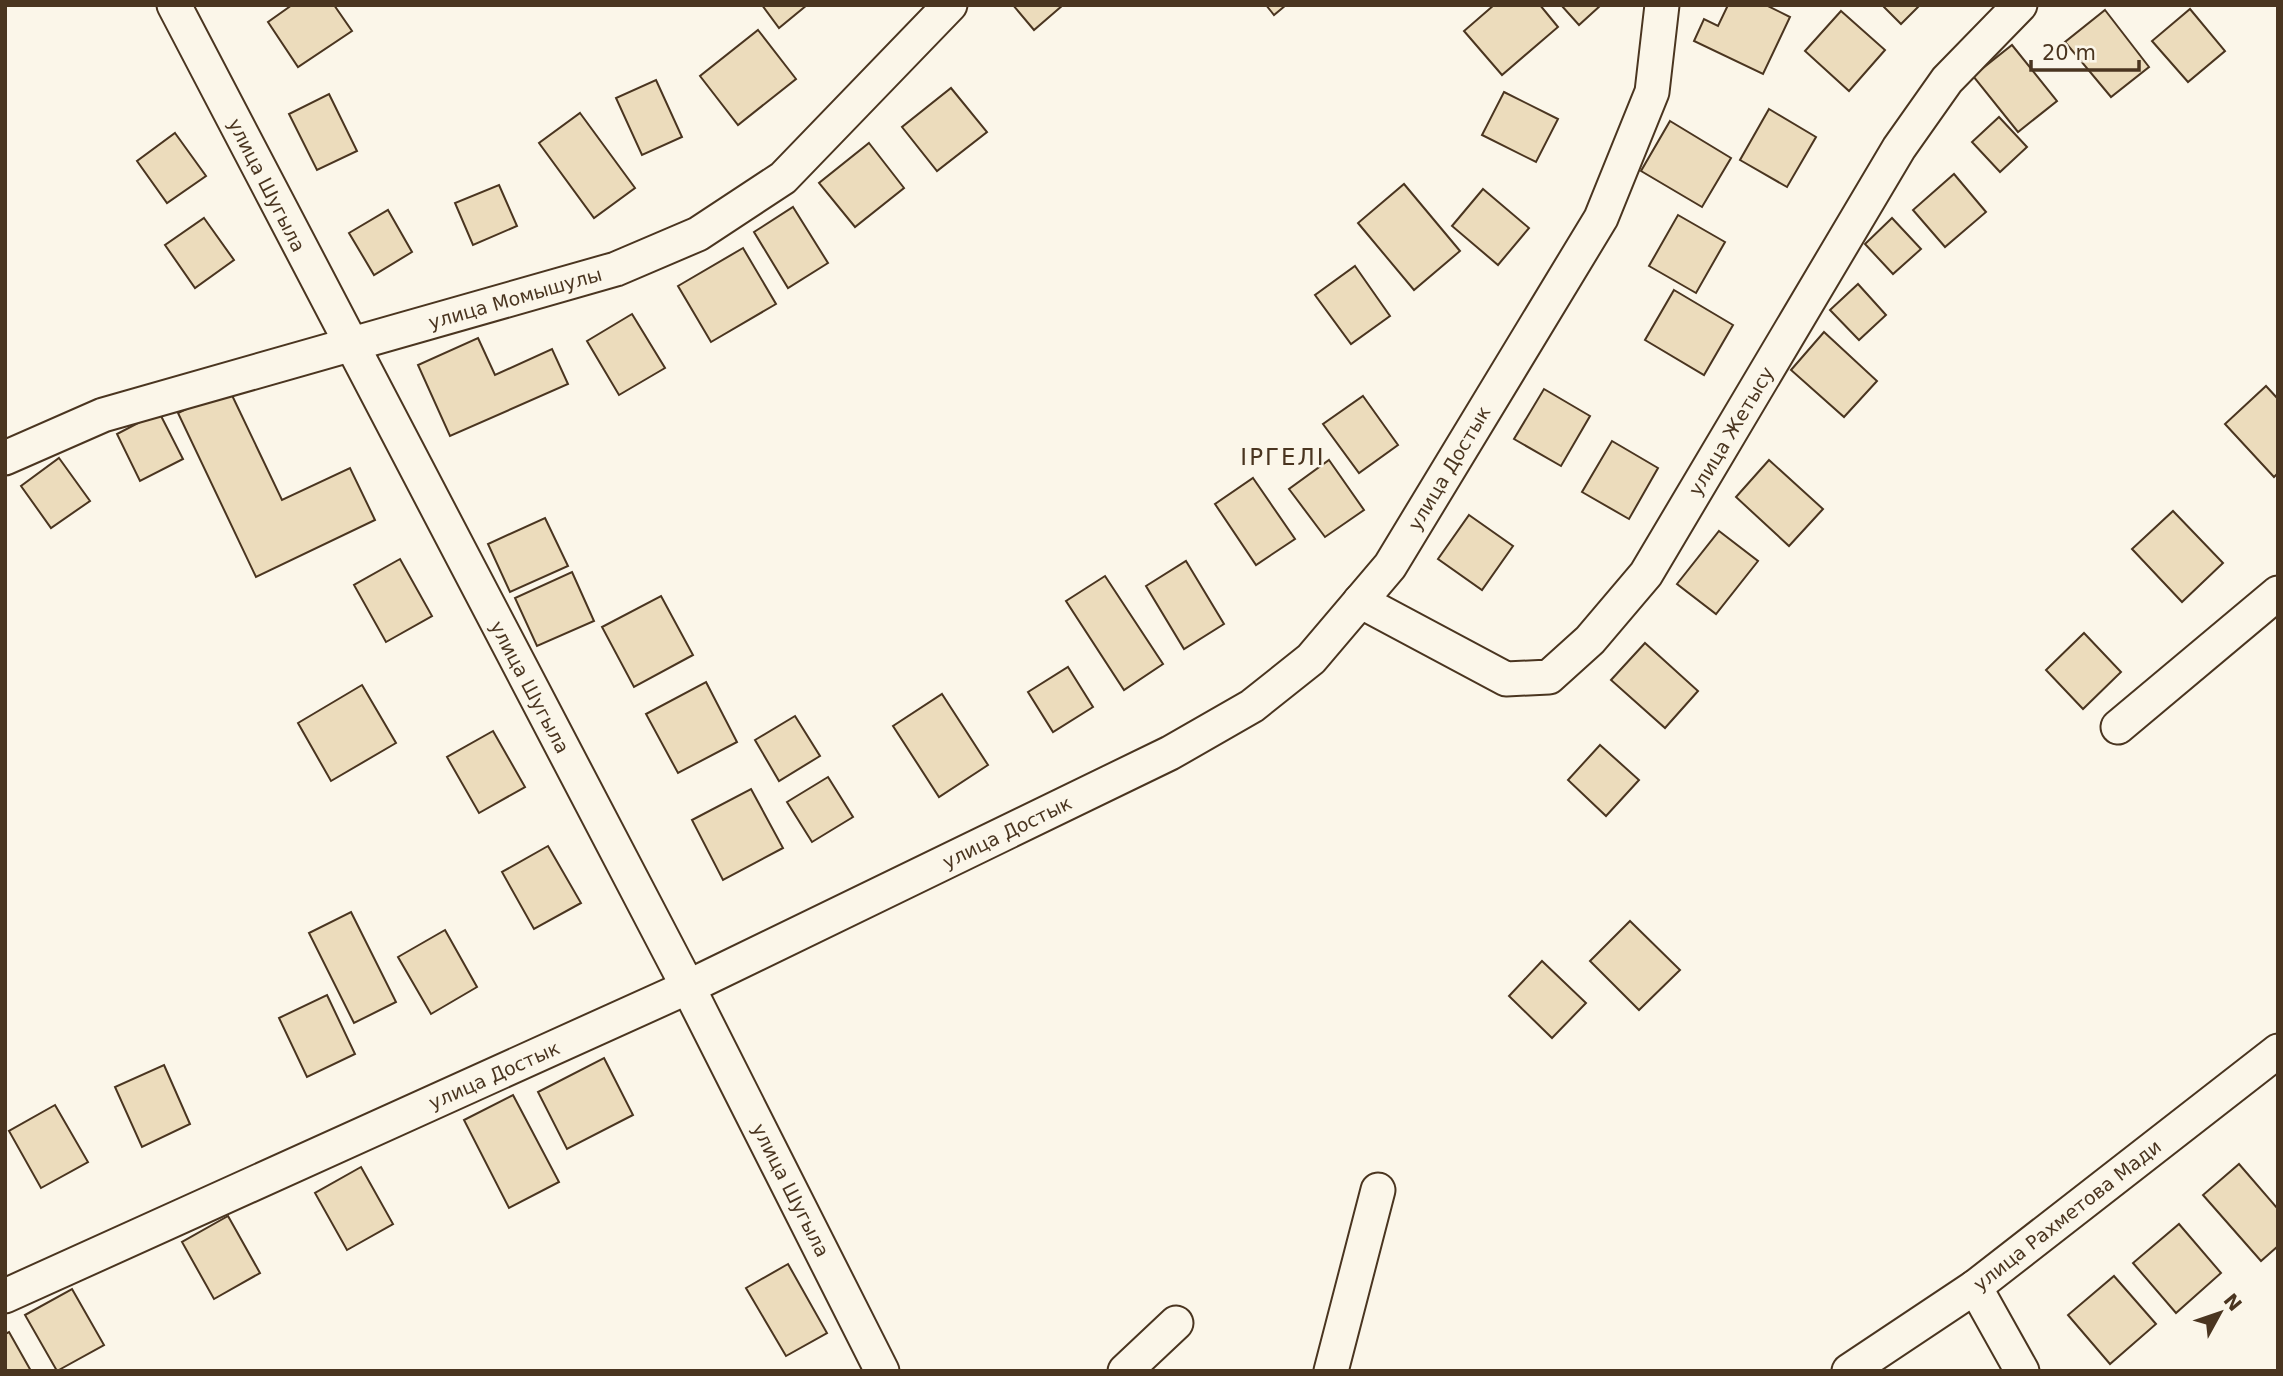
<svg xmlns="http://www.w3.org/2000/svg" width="2283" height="1376" font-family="'DejaVu Sans',sans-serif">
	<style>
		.building { fill: #ecdcbc; stroke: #4a3520; stroke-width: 2 }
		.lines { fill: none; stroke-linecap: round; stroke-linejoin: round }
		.minor-casing { stroke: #4a3520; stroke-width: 37 }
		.minor { stroke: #fbf6e9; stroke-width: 33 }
		.labels { text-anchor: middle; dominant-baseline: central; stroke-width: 5; stroke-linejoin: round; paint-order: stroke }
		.street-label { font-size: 19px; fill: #4a3520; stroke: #fbf6e9 }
		.quarter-label { font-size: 23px; letter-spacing: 2px; fill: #4a3520; stroke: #fbf6e9 }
	</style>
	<rect width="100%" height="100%" fill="#fbf6e9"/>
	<!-- building -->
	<g class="building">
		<path d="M292,5H334L352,31L298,67L268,22Z"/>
		<path d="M762,5H807L779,28Z"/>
		<path d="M1013,5H1063L1034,30Z"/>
		<path d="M1266,5H1286L1274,15Z"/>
		<path d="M1494,5H1540L1558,27L1502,75L1464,31Z"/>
		<path d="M1561,5H1601L1579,25Z"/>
		<path d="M1728,5H1766L1790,17L1763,74L1694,41L1704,19L1718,26Z"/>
		<path d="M1882,5H1920L1901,24Z"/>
		<path d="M2190,9L2225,51L2188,82L2152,41Z"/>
		<path d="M2105,10L2149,67L2111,97L2065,42Z"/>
		<path d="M1841,11L1885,50L1849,91L1805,51Z"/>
		<path d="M758,30L796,79L738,125L700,76Z"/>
		<path d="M2012,45L2057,101L2018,132L1973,76Z"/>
		<path d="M656,80L682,137L642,155L616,98Z"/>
		<path d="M951,88L987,132L937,171L902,127Z"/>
		<path d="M1504,92L1558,119L1536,162L1482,135Z"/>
		<path d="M329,94L357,151L317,170L289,114Z"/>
		<path d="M1769,109L1816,137L1787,187L1740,160Z"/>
		<path d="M580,113L635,188L594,218L539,143Z"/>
		<path d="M1999,117L2027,147L2000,172L1972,142Z"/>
		<path d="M1670,121L1731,158L1702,207L1641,171Z"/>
		<path d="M175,133L206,176L167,203L137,161Z"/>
		<path d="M869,143L904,188L855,227L819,183Z"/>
		<path d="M1954,174L1986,212L1945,247L1913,210Z"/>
		<path d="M1404,184L1460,251L1414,290L1358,223Z"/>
		<path d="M499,185L517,226L473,245L455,203Z"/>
		<path d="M1483,189L1529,228L1498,265L1452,226Z"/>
		<path d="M793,207L828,263L788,288L754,232Z"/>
		<path d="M388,210L412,252L374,275L349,233Z"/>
		<path d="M1678,215L1725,242L1696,293L1649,266Z"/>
		<path d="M204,218L234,260L195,288L165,245Z"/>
		<path d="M1892,218L1921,249L1893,274L1865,244Z"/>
		<path d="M743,248L776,304L711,342L678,286Z"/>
		<path d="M1355,266L1390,316L1351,344L1315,295Z"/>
		<path d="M1858,284L1886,315L1859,340L1830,310Z"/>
		<path d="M1674,290L1733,325L1704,375L1645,340Z"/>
		<path d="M632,314L665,368L619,395L587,341Z"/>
		<path d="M1824,332L1877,381L1844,417L1791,370Z"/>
		<path d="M478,338L495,375L552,349L568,384L450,436L418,365Z"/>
		<path d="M2266,386L2278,399V473L2274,477L2225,424Z"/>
		<path d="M229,389L282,500L350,468L375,520L256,577L178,413Z"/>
		<path d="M1544,389L1590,416L1561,466L1514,439Z"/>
		<path d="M1363,396L1398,445L1359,473L1323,424Z"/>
		<path d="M159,412L183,459L140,481L117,434Z"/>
		<path d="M1612,441L1658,468L1629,519L1582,492Z"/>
		<path d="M59,458L90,501L51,528L21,486Z"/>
		<path d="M1329,460L1364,510L1325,537L1289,489Z"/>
		<path d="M1769,460L1823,509L1789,546L1736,497Z"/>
		<path d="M1253,478L1295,539L1256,565L1215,504Z"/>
		<path d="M2173,511L2223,563L2182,602L2132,549Z"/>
		<path d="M1469,515L1513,546L1482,590L1438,559Z"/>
		<path d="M545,518L568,566L510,592L488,544Z"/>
		<path d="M1719,531L1758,561L1716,614L1677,584Z"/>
		<path d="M400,559L432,616L386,642L354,585Z"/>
		<path d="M1186,561L1224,624L1184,649L1146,586Z"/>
		<path d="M572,572L594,621L537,646L515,598Z"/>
		<path d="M1105,576L1163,664L1124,690L1066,601Z"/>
		<path d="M661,596L693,655L634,687L602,627Z"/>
		<path d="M2084,633L2121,672L2083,709L2046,670Z"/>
		<path d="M1645,643L1698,691L1665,728L1611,680Z"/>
		<path d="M1068,667L1093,707L1053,732L1028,692Z"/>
		<path d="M706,682L737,742L678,773L646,714Z"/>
		<path d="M362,685L396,743L331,781L298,723Z"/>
		<path d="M942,694L988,765L939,797L893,726Z"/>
		<path d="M795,716L820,756L779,781L755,740Z"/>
		<path d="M493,731L525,787L479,813L447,757Z"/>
		<path d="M1600,745L1639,780L1606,816L1568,780Z"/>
		<path d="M828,777L853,817L812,842L787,802Z"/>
		<path d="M751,789L783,848L723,880L692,820Z"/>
		<path d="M548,846L581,903L534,929L502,872Z"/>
		<path d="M351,912L396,1002L354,1023L309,933Z"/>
		<path d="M1630,921L1680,970L1639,1010L1590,961Z"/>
		<path d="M445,930L477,987L431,1014L398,957Z"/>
		<path d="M1542,961L1586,1003L1552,1038L1509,996Z"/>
		<path d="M327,995L355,1054L307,1077L279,1018Z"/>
		<path d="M604,1058L633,1115L567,1149L538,1092Z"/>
		<path d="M164,1065L190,1124L142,1147L115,1087Z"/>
		<path d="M513,1095L559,1182L509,1208L464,1120Z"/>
		<path d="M55,1105L88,1162L41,1188L9,1131Z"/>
		<path d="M2239,1164L2278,1209V1246L2261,1261L2203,1195Z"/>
		<path d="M361,1167L393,1224L347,1250L315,1193Z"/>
		<path d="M228,1216L260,1273L214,1299L182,1242Z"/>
		<path d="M2179,1224L2221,1273L2176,1313L2133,1263Z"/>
		<path d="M788,1264L827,1333L786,1356L746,1288Z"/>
		<path d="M2114,1276L2156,1324L2110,1364L2068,1315Z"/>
		<path d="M72,1289L104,1345L57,1371L25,1315Z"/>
		<path d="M9,1332L31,1371H5V1334Z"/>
	</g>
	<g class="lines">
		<!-- minor casing -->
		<g class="minor-casing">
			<g id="minor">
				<path d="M174,5L688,987L882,1371"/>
				<path d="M5,458L103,415L616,269L698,234L783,178L950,5"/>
				<path d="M1360,601L1506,679L1549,677L1590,640L1646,574L1899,148L1947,80L2020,5"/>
				<path d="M2118,727L2278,593"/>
				<path d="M1975,1287L2022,1371"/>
				<path d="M5,1296L688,987L1170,753L1252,706L1311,659L1390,566L1601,218L1652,92L1662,5"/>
				<path d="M1125,1371L1176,1323"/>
				<path d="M1331,1371L1378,1190"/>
				<path d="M1849,1371L1975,1287L2278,1051"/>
			</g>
		</g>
		<!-- minor -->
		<use href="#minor" class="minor"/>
	</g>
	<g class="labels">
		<!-- street labels -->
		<g class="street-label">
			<text transform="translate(267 185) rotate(63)">улица Шугыла</text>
			<text transform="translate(515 298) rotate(-16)">улица Момышулы</text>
			<text transform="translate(1731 431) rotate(-59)">улица Жетысу</text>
			<text transform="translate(1449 468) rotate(-59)">улица Достык</text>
			<text transform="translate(530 687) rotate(62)">улица Шугыла</text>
			<text transform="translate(1007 832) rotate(-26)">улица Достык</text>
			<text transform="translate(494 1075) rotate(-24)">улица Достык</text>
			<text transform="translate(791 1190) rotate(63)">улица Шугыла</text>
			<text transform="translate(2067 1215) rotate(-38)">улица Рахметова Мади</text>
		</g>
		<!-- quarter labels -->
		<g class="quarter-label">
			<text x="1283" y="457">ІРГЕЛІ</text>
		</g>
	</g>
	<!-- border -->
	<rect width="2283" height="1376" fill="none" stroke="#4a3520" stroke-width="14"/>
	<!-- north arrow -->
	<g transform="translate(2220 1313) rotate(50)" stroke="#fbf6e9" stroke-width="5" paint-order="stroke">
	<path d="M0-5L12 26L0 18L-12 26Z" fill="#4a3520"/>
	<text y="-10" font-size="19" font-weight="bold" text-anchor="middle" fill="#4a3520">N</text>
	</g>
	<!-- scale -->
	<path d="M2031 60v10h108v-10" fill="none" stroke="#4a3520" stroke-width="3.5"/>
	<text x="2042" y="60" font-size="21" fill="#4a3520" stroke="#fbf6e9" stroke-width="5" paint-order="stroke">20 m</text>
</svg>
